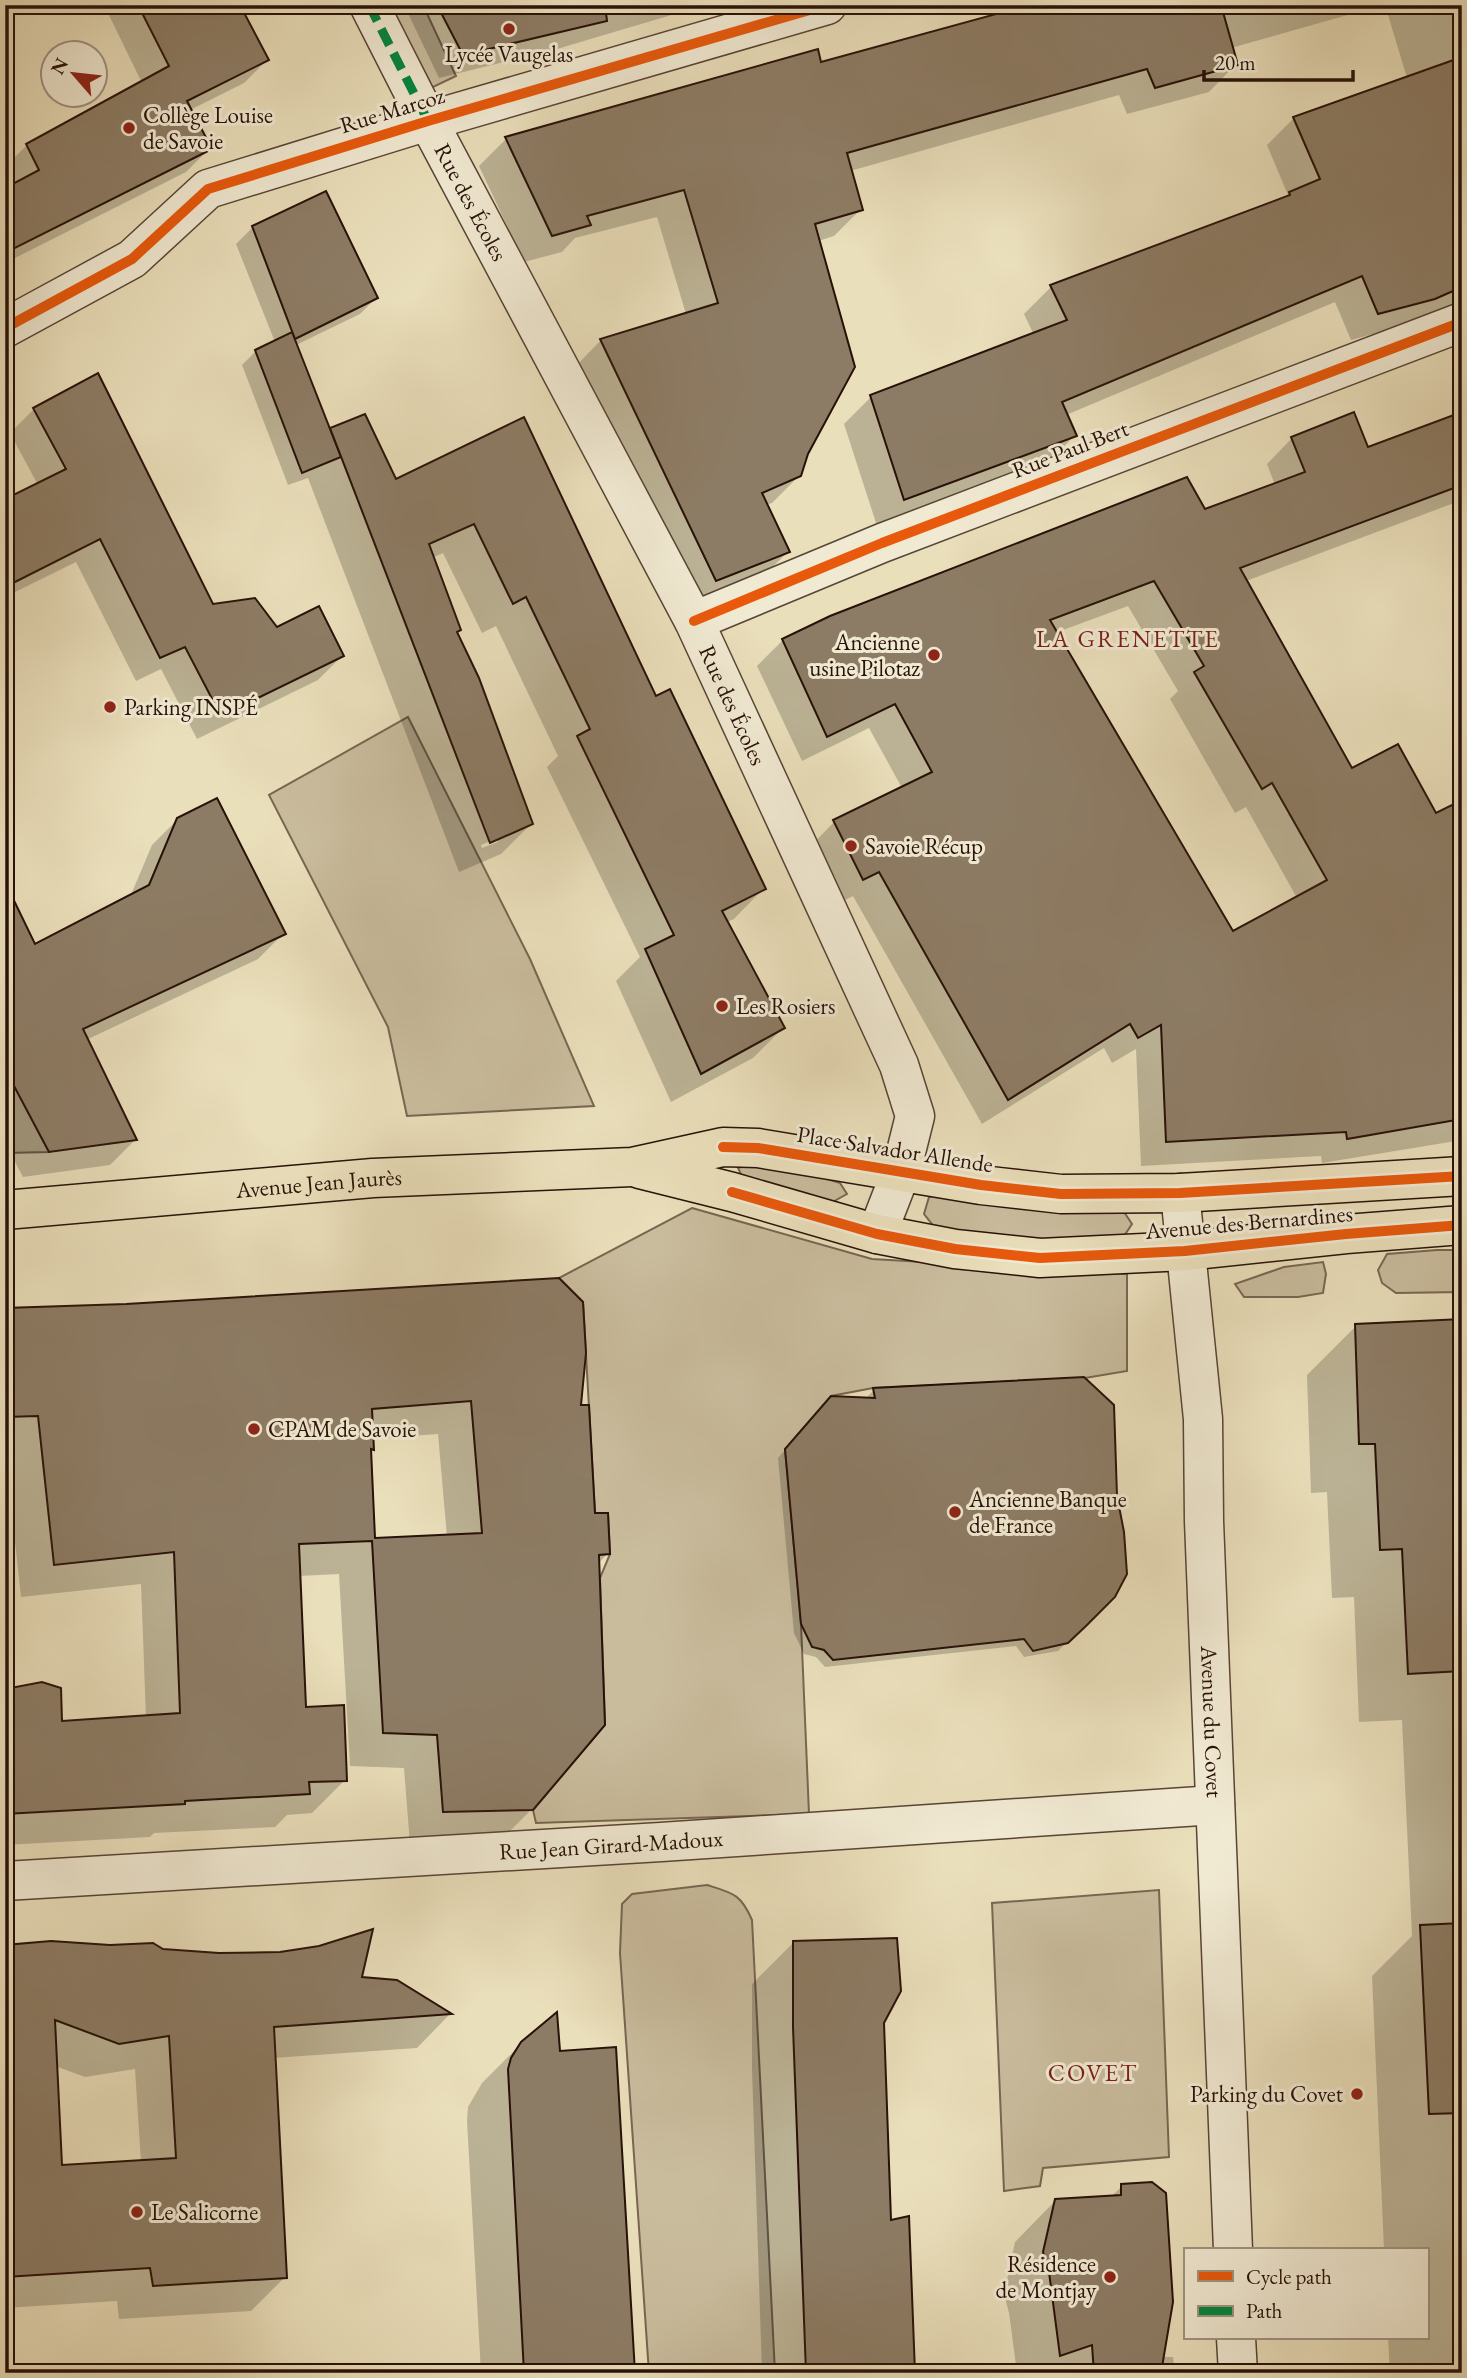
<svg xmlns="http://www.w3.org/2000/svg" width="1467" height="2378" font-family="'EB Garamond',serif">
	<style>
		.green { fill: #c9bc9d; stroke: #786652; stroke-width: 2 }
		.shadow { fill: #0003; fill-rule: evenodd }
		.building { fill: #8d7c65; stroke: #281108; stroke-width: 2; fill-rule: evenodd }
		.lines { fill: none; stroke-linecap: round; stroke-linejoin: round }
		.minor-casing { stroke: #584435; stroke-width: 41 }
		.major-casing { stroke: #281108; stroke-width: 41 }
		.minor { stroke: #f1ead3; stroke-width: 38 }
		.major { stroke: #eadfbb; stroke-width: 38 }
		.quiet { stroke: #00873e; stroke-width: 9; stroke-dasharray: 18 9; stroke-linecap: butt }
		.cycleway-casing { stroke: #f1ead3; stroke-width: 15 }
		.cycleway { stroke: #e8590c; stroke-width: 10 }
		.poi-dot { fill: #8f2418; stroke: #f1ead3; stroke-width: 2.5 }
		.labels { text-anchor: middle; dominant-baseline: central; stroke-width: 6; stroke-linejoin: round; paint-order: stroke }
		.poi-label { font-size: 23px; fill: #281108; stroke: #f1ead3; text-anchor: start }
		.street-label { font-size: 23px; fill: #281108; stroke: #f1ead3 }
		.neighbourhood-label { font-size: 24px; letter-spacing: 2px; fill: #7a1f14; stroke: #f1ead3 }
	</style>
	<rect width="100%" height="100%" fill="#eadfbb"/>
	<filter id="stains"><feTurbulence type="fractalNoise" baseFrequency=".00286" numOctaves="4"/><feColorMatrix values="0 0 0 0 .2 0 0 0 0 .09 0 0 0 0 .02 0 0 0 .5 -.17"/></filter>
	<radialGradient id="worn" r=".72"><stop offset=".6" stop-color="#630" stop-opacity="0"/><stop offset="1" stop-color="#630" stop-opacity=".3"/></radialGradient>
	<!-- green -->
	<g class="green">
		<path d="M387,5H423L456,76L429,89Z"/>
		<path d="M408,717L530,959L594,1106L407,1116L388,1027L269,795Z"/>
		<path d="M5,1068L49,1152L5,1153Z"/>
		<path d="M749,1165L821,1177L840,1183L847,1194L829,1204L744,1181L738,1168Z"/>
		<path d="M949,1192L1124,1212L1132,1224L1124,1236L1071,1245L936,1229L924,1214L929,1197Z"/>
		<path d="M692,1208L872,1259L1127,1274V1371L1085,1378L873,1388L831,1396L785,1449L801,1624L809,1814L536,1823L533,1810L605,1725L600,1578L610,1554L608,1513H595L583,1302L559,1278Z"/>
		<path d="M1437,1250H1462V1292L1396,1293L1382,1283L1378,1270L1387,1254Z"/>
		<path d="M1323,1262L1326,1274L1323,1293L1298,1297H1244L1235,1284L1284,1267Z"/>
		<path d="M707,1885C733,1893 741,1894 752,1920L775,2373H649L620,1953L622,1904L632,1894Z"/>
		<path d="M1159,1890L1169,2157L1043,2168L1040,2186L1004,2191L992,1903Z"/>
	</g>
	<!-- shadow -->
	<g class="shadow">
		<path d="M104,5H238L267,60L244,83L190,110L210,148L186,172L5,263V190L13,186L5,167L27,145L142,83Z"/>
		<path d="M404,5H705L557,49L439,78Z"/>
		<path d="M1036,5H1383L1231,48L1236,64L1209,92L1127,114L1119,95L850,171L861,209L834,236L818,241L807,453L800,475L772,503L766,505L788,552L760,579L688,607L574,368L601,340L686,314L657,217L575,238L562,252L524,262L479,166L506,139L816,52L820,64Z"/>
		<path d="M1385,5H1462V303L1406,325L1351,340L1335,302L1066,415L1075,435L1048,463L877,526L844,424L871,397L1034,335L1024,314L1051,287L1285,198L1288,195L1267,145L1294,118L1407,78Z"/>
		<path d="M253,227L376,298L360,314L296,345L329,431L331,429L395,481L523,419L655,699L764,888L734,919L727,922L783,1028L753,1058L671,1102L616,981L640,957L547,767L558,756L496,626L482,633L443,553L432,558L456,633L531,824L501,854L459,872L308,478L288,485L242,365L256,351L275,342L236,244ZM498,838V842L482,848L481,845Z"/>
		<path d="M34,409L212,606L342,656L318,680L197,739L161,669L136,681L76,562L5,597V501L38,485L10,433Z"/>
		<path d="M1462,414V500L1246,581L1351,771L1435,815L1462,802V1140L1322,1163L1321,1156L1141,1166L1136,1049L1112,1063L1104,1048L982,1124L853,896L837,904L809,848L834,822L902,788L869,728L802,761L757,666L783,640L1204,511L1275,485L1267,464L1292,438L1367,449ZM1128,606L1178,691L1170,699L1235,813L1246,807L1297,898L1232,933L1055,633Z"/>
		<path d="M178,819L284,933L258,959L86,1040L135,1140L110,1165L23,1177L5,1143V931L35,947L130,897L152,845Z"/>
		<path d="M5,1310L579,1407L594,1515L608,1553L598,1564L532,1809L498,1843L410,1845L404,1768L350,1766L339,1574L298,1576L304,1709L345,1780L312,1813L287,1815L275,1827L154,1833L150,1837L5,1845V1691L61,1723L146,1717L141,1584L21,1597L5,1449ZM438,1434L447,1537L374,1540L370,1451L372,1449V1439Z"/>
		<path d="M1462,1321V2373H1390L1388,2338H1427V2250H1384L1372,1976L1412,1936L1402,1720L1359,1722L1354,1597L1332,1598L1327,1492L1311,1493L1307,1375L1356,1326Z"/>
		<path d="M874,1390L1116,1496L1114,1596L1058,1651L1024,1657L1016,1646L825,1667L816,1657L804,1654L794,1633L778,1458L823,1406L865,1399Z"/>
		<path d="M793,1943L882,2022L889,2222L913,2373H762L752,2069V1984Z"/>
		<path d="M5,1947L163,1951L360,1978L396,1981L449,2015L417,2048L273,2058L285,2277L251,2311L119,2319L117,2301L5,2308ZM55,2066L85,2077L135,2069L141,2162L60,2166Z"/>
		<path d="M525,2040L558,2053L634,2373H481L467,2121L468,2107L482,2083Z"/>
		<path d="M1122,2186L1162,2357H1173L1175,2373H1017L1009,2313L1004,2294L1015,2242L1055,2201L1110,2198Z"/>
	</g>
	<!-- building -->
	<g class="building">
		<path d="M138,5H240L269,60L187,101L212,149L5,253V188L39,170L26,144L169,66Z"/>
		<path d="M437,5H605L607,21L463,55Z"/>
		<path d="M1029,5H1221L1238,65L1155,88L1147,69L847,153L863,210L815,224L855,367L808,454L801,476L762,493L790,552L716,581L600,339L718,303L684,190L587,216L591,225L552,236L505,137L818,49L821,62Z"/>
		<path d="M1462,57V287L1435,299L1378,314L1362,276L1062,402L1077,436L904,500L870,395L1067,320L1050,285L1290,195L1289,192L1320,179L1293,117Z"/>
		<path d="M326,191L378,298L295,339L252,226Z"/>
		<path d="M292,332L341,457L302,473L255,350Z"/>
		<path d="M98,373L213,604L255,598L277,627L319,606L344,656L221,716L185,647L160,658L100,539L5,587V499L66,469L33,408Z"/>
		<path d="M1354,412L1368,447L1462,412V485L1240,568L1352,768L1398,744L1436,813L1462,800V1119L1347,1139L1346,1132L1166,1142L1161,1025L1138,1038L1130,1024L1008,1100L879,872L863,880L833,820L932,772L895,704L827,737L782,639L830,616L1187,477L1205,509L1305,472L1291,437ZM1154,581L1204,666L1194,672L1262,789L1272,783L1327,880L1233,931L1050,620Z"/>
		<path d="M365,414L396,479L524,417L656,696L670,689L766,889L722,911L785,1028L701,1074L645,949L674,935L577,736L590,729L526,597L513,604L474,524L429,544L461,630L457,632L479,678L533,824L490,843L330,428Z"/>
		<path d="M217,798L286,934L83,1029L137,1140L49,1152L5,1069V882L35,944L149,885L177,818Z"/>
		<path d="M559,1278L583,1302L586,1353L581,1405H589L595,1513H608L610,1554L599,1555L605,1725L533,1810L443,1812L437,1735L383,1733L372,1541L299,1544L306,1707L344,1705L347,1781L309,1782L310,1794L185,1801V1804L5,1814V1689L42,1682L61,1688L62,1721L180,1713L174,1552L54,1565L38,1416L5,1417V1308L126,1304ZM471,1401L482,1533L375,1538L371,1449L374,1450L372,1409Z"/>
		<path d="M1462,1319V1671L1408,1674L1402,1549L1380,1550L1375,1444H1359L1355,1324Z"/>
		<path d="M1084,1377L1114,1405L1117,1496L1124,1532L1127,1574L1115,1597L1087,1625L1068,1643L1033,1651L1024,1639L833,1660L824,1650L812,1647L801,1624L785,1449L831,1396L875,1398L873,1388Z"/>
		<path d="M1462,1923V2113L1429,2114L1420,1925Z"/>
		<path d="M373,1929L362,1977L397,1980L452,2014L274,2027L287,2278L153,2286L150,2268L5,2277V1945L51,1941L110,1945L153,1943L163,1949L219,1953L280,1952L319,1946ZM55,2020L119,2044L169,2036L176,2158L62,2165Z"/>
		<path d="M897,1938L901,1991L884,2023L891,2220L909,2216L915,2373H806L793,2027V1941Z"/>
		<path d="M557,2012L560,2051L616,2047L635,2373H524L508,2069L511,2058L521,2042Z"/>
		<path d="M1152,2182L1166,2193L1173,2302L1161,2373H1094L1092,2345L1060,2356L1049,2272L1043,2252L1055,2199L1121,2195V2184Z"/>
	</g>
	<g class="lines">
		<!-- minor casing -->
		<g class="minor-casing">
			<g id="minor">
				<path id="s1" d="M369,5L428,121L694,621L899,1065L915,1116L901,1172L877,1234"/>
				<path d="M5,328L132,259L208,189L428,121L827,5"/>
				<path d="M694,621L882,543L1462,322"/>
				<path id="s2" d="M1180,1193L1203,1419L1204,1521L1233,2250"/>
				<path id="s3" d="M5,1881L661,1842L1215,1805"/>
				<path d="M1236,2338L1238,2373"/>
			</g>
		</g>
		<!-- major casing -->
		<g class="major-casing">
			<g id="major">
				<path d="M640,1169L732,1192L877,1234L955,1249L1040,1258L1185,1251L1346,1234L1462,1225"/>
				<path id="s4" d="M5,1210L373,1178L632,1167L723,1147L758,1148L981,1185L1061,1194L1180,1193L1462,1176"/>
			</g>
		</g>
		<!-- minor -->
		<use href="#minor" class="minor"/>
		<!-- major -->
		<use href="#major" class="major"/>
		<!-- quiet -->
		<path class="quiet" d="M369,5L428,121"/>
		<!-- cycleway casing -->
		<g class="cycleway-casing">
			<g id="cycleway">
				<path d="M5,328L132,259L208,189L428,121L827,5"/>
				<path d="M694,621L882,543L1462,322"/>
				<path d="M723,1147L758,1148L981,1185L1061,1194L1180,1193L1462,1176"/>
				<path d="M732,1192L877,1234L955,1249L1040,1258L1185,1251L1346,1234L1462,1225"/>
			</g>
		</g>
		<!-- cycleway -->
		<use href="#cycleway" class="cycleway"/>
	</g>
	<!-- markers -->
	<g class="poi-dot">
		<circle cx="509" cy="29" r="7"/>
		<circle cx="129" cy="128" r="7"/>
		<circle cx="934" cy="655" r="7"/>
		<circle cx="110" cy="707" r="7"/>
		<circle cx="851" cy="846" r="7"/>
		<circle cx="722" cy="1006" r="7"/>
		<circle cx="254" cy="1429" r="7"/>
		<circle cx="955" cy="1512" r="7"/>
		<circle cx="1357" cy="2094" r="7"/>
		<circle cx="137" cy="2212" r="7"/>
		<circle cx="1110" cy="2277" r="7"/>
	</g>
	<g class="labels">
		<!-- poi labels -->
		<g class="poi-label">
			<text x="509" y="54" text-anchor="middle">Lycée Vaugelas</text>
			<text x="143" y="115">Collège Louise<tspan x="143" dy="26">de Savoie</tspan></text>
			<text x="920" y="642" text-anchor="end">Ancienne<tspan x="920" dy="26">usine Pilotaz</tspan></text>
			<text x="124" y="707">Parking INSPÉ</text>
			<text x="865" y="846">Savoie Récup</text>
			<text x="736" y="1006">Les Rosiers</text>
			<text x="268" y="1429">CPAM de Savoie</text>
			<text x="969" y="1499">Ancienne Banque<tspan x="969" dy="26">de France</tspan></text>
			<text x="1343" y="2094" text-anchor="end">Parking du Covet</text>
			<text x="151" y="2212">Le Salicorne</text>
			<text x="1096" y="2264" text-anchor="end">Résidence<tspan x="1096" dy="26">de Montjay</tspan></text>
		</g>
		<!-- street labels -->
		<g class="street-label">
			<text transform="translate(392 110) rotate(-17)">Rue Marcoz</text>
			<text stroke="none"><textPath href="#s1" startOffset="222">Rue des Écoles</textPath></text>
			<text transform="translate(1070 449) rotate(-21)">Rue Paul Bert</text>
			<text stroke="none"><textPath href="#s1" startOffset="789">Rue des Écoles</textPath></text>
			<text transform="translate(895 1149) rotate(9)">Place Salvador Allende</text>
			<text stroke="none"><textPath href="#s4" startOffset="315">Avenue Jean Jaurès</textPath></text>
			<text transform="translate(1249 1222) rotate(-5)">Avenue des Bernardines</text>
			<text stroke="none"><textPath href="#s2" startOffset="530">Avenue du Covet</textPath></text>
			<text stroke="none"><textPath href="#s3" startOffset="607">Rue Jean Girard-Madoux</textPath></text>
		</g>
		<!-- neighbourhood labels -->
		<g class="neighbourhood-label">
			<text x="1128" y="638">LA GRENETTE</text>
			<text x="1093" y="2072">COVET</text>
		</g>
	</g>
	<!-- margin -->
	<rect width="1467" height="2378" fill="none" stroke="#eadfbb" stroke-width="28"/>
	<rect x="7" y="7" width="1453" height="2364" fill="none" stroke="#281108" stroke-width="3.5"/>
	<rect x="14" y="14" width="1439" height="2350" fill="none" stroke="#281108" stroke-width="2"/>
	<!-- legend -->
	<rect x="1184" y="2248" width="245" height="91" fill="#f1ead3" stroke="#a19382" stroke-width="2"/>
	<rect x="1198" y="2271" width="35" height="10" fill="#e8590c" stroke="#a19382" stroke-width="2"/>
	<text x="1246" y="2284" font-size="21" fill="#281108">Cycle path</text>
	<rect x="1198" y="2306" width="35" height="10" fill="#00873e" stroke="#a19382" stroke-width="2"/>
	<text x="1246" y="2318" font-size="21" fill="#281108">Path</text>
	<!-- north arrow -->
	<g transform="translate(74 74) rotate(298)"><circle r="33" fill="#f1ead3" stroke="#a19382" stroke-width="2"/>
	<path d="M0-5L12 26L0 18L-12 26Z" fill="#8f2418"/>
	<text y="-10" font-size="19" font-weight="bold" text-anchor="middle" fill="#281108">N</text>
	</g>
	<!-- scale -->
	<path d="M1204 70v10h149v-10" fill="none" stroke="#281108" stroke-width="3.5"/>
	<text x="1215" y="70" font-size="21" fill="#281108" stroke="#f1ead3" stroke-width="5" paint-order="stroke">20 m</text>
	<rect width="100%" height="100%" filter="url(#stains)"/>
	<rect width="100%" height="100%" fill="url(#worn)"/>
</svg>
